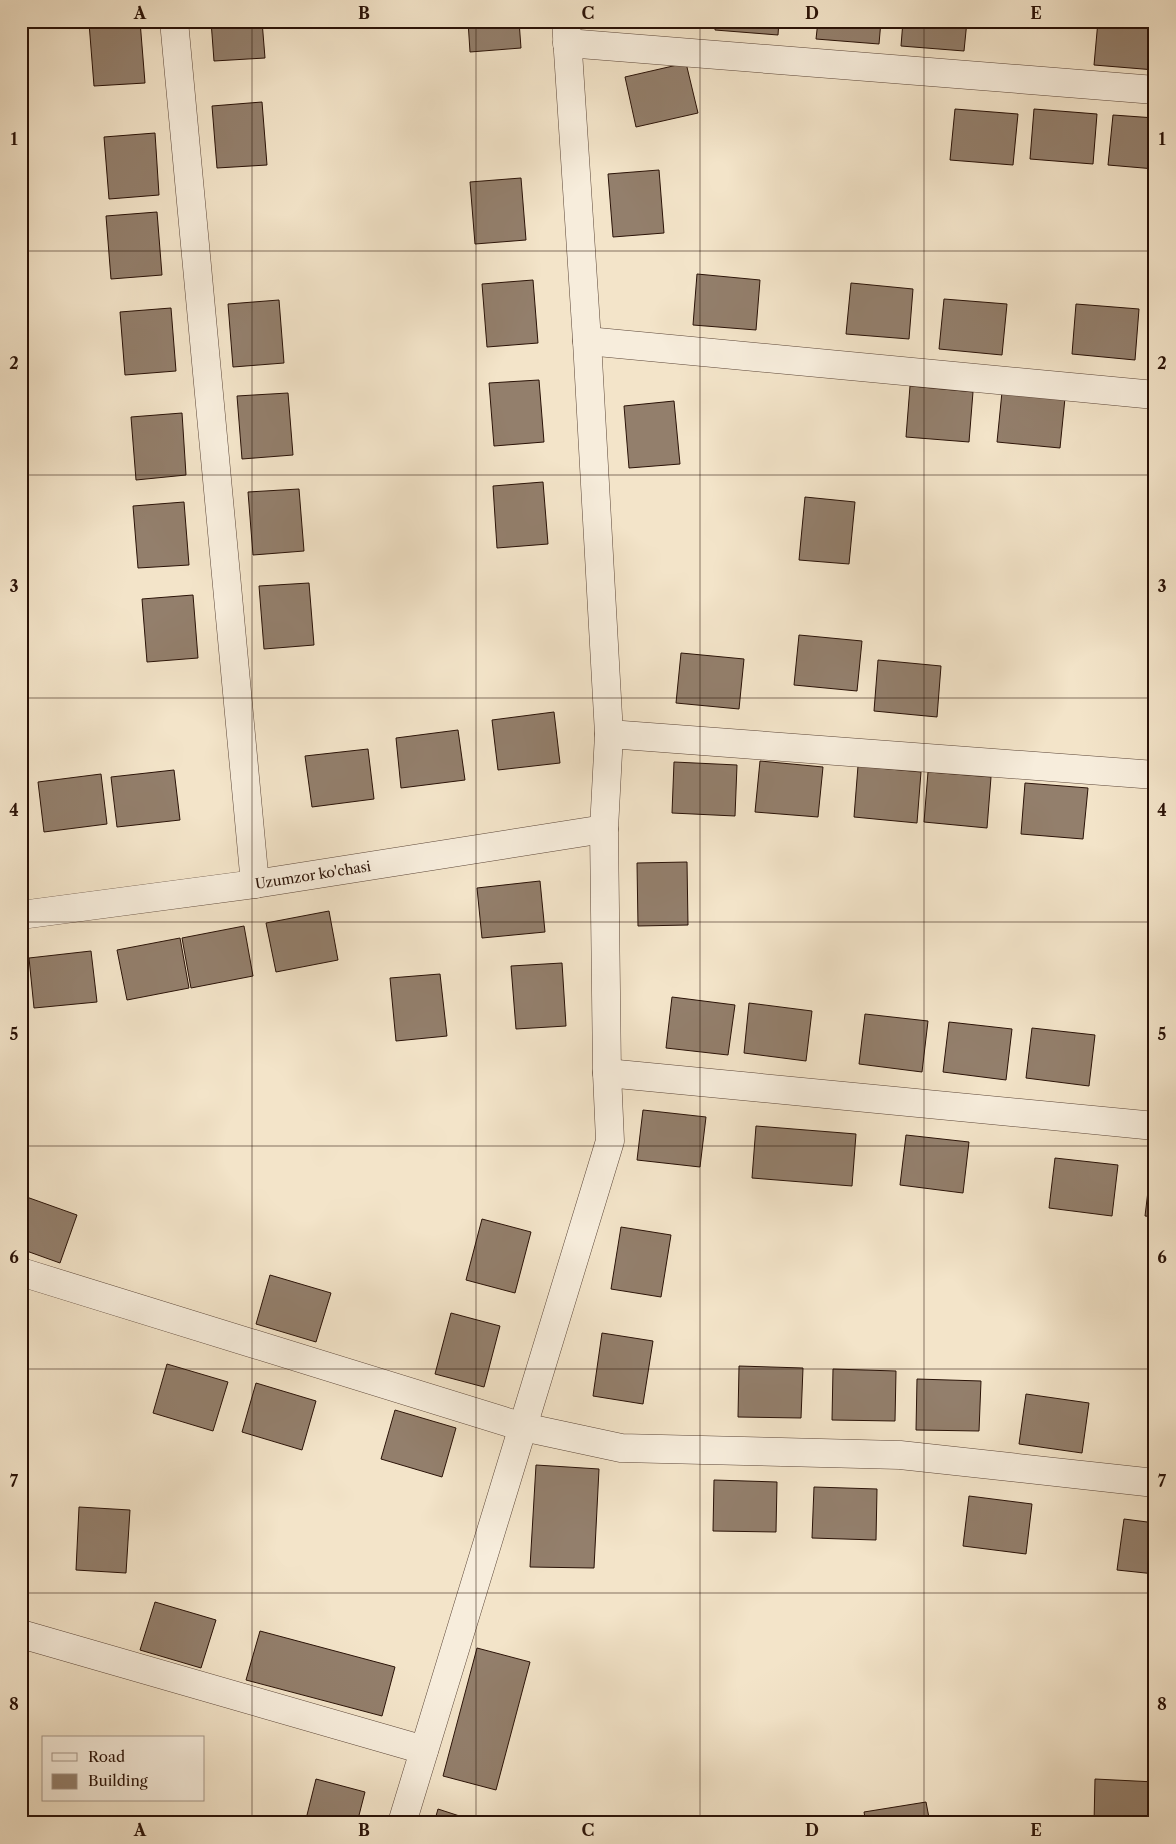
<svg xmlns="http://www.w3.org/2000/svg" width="1176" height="1844" font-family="'Libre Caslon Text',serif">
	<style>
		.building { fill: #937f6c; stroke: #2a1207 }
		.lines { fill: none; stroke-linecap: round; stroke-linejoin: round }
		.minor-casing { stroke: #5c4638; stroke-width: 29 }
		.minor { stroke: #f7eddc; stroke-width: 28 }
		.grid { fill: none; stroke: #2a1207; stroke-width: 1; stroke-opacity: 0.55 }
		.labels { text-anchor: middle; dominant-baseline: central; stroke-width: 4; stroke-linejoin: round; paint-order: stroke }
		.street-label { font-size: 14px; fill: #2a1207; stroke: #f7eddc }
		.neatline { fill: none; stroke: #2a1207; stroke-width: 2 }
		.grid-label { font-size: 16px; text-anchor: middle; font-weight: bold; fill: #2a1207 }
	</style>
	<rect width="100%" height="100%" fill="#f3e4c9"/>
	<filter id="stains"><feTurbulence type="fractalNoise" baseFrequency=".004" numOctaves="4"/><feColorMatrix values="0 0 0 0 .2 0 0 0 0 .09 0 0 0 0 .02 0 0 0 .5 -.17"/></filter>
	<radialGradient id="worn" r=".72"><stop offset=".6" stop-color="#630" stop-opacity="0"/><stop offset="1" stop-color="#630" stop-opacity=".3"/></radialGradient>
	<!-- building -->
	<g class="building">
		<path d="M117,21H140L145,83L94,86L89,23Z"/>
		<path d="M211,21H262L265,58L214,61Z"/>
		<path d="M468,21H519L521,48L470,52Z"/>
		<path d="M604,21H663L662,26Z"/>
		<path d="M715,21H779L778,35L715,30Z"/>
		<path d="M818,21H881L879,44L816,39Z"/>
		<path d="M903,21H967L964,51L901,46Z"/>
		<path d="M1098,21H1155V70L1094,65Z"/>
		<path d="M686,63L698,113L636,127L625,77Z"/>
		<path d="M262,102L267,165L217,168L212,106Z"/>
		<path d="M955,109L1018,114L1013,165L950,160Z"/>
		<path d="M1034,109L1097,114L1093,164L1030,159Z"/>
		<path d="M1113,115L1155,118V169L1108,165Z"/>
		<path d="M155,133L159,195L109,199L104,137Z"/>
		<path d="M659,170L664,233L613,237L608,174Z"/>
		<path d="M521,178L526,240L475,244L470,182Z"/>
		<path d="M157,212L162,275L111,279L106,216Z"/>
		<path d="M697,274L760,280L756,330L693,325Z"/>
		<path d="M533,280L538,343L487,347L482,284Z"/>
		<path d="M851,283L913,289L909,339L846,334Z"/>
		<path d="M944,299L1007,304L1002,355L939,349Z"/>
		<path d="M279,300L284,363L233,367L228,304Z"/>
		<path d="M1076,304L1139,309L1135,360L1072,354Z"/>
		<path d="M171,308L176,371L125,375L120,312Z"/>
		<path d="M539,380L544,442L494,446L489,383Z"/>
		<path d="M910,386L973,392L969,442L906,437Z"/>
		<path d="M1002,392L1065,398L1060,448L997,442Z"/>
		<path d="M288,393L293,455L242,459L237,396Z"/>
		<path d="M674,401L680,464L629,468L624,406Z"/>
		<path d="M182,413L186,475L136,480L131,417Z"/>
		<path d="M543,482L548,544L497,548L493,486Z"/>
		<path d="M299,489L304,551L253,555L248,492Z"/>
		<path d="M805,497L855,502L849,564L799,560Z"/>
		<path d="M184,502L189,565L138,568L133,506Z"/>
		<path d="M309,583L314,645L264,649L259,586Z"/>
		<path d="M193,595L198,658L147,662L142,599Z"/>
		<path d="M799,635L862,641L857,691L794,685Z"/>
		<path d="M681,653L744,659L739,709L676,703Z"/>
		<path d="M878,660L941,666L937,717L874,711Z"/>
		<path d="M554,712L560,763L498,770L492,720Z"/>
		<path d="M458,730L465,780L401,788L396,738Z"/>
		<path d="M368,749L374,799L312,807L305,756Z"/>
		<path d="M760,761L823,767L818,817L755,812Z"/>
		<path d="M674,762L737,765L735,816L672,813Z"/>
		<path d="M858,766L921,772L917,823L854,817Z"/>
		<path d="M174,770L180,820L117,827L111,777Z"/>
		<path d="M928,772L991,777L987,828L924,822Z"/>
		<path d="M101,774L107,824L44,832L38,782Z"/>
		<path d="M1025,783L1088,788L1083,839L1021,834Z"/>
		<path d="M687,862L688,925L638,926L637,863Z"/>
		<path d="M540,881L545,932L482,938L477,888Z"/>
		<path d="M329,911L338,960L276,972L266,923Z"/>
		<path d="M244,926L253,976L191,988L182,938Z"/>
		<path d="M180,938L189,988L127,1000L117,950Z"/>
		<path d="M91,951L97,1002L34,1008L29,958Z"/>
		<path d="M562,963L566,1026L516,1029L511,966Z"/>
		<path d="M440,974L447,1036L396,1041L390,978Z"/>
		<path d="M672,997L735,1005L728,1055L666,1048Z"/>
		<path d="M749,1003L812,1011L806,1061L744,1053Z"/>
		<path d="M865,1014L928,1021L922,1072L859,1064Z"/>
		<path d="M949,1022L1012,1029L1006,1080L943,1072Z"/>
		<path d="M1032,1028L1095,1035L1089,1086L1026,1078Z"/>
		<path d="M643,1110L706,1117L700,1167L637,1160Z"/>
		<path d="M756,1126L856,1134L852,1186L752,1178Z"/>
		<path d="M906,1135L969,1142L963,1193L900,1185Z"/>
		<path d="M1055,1158L1118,1165L1112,1216L1049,1208Z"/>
		<path d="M1151,1166H1155V1217L1145,1216Z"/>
		<path d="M21,1195L77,1215L60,1263L21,1249Z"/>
		<path d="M482,1219L531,1232L515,1293L466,1280Z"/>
		<path d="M621,1227L671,1235L661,1297L611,1289Z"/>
		<path d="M270,1275L331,1293L316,1342L256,1324Z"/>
		<path d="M451,1313L500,1326L484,1387L435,1374Z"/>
		<path d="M21,1322L27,1324L21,1343Z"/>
		<path d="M602,1333L653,1341L643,1404L593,1396Z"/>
		<path d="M167,1364L228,1382L213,1431L153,1413Z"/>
		<path d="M739,1366L803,1368L801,1418L738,1417Z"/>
		<path d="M833,1369L896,1371L895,1421L832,1420Z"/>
		<path d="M917,1379L981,1381L979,1431L916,1430Z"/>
		<path d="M256,1383L316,1401L302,1450L242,1432Z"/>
		<path d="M1026,1394L1089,1403L1082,1453L1019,1444Z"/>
		<path d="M395,1410L456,1428L442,1477L381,1459Z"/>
		<path d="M536,1465L599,1469L594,1568L530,1567Z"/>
		<path d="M714,1480L777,1482L776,1532L713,1531Z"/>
		<path d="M814,1487L877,1489L876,1540L812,1538Z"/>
		<path d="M969,1496L1032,1504L1026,1554L963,1546Z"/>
		<path d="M79,1507L130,1510L126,1573L76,1570Z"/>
		<path d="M1124,1519L1155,1523V1574L1117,1570Z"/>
		<path d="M155,1602L216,1620L201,1668L140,1650Z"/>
		<path d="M260,1631L395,1667L382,1716L246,1680Z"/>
		<path d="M477,1648L530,1662L496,1790L443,1776Z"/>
		<path d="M316,1779L365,1792L357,1823H305Z"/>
		<path d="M1095,1779L1155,1782V1823H1094Z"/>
		<path d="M926,1802L930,1823H866L864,1812Z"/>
		<path d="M438,1809L481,1823H434Z"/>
		<path d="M799,1820L800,1823H770Z"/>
	</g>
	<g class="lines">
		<!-- minor casing -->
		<g class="minor-casing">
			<g id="minor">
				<path d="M174,21L255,884"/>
				<path d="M567,43L1155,90"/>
				<path d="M587,341L1155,395"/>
				<path d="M609,734L1155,775"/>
				<path d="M21,915L255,884L604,829"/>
				<path d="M607,1073L1155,1126"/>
				<path d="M21,1272L523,1427L621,1448L900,1455L1155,1483"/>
				<path d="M21,1634L424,1750"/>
				<path d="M402,1823L610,1141L607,1073L604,829L609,734L587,341L566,21"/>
			</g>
		</g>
		<!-- minor -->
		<use href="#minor" class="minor"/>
	</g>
	<!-- grid -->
	<path class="grid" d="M252,21V1823M476,21V1823M700,21V1823M924,21V1823M21,251H1155M21,475H1155M21,698H1155M21,922H1155M21,1146H1155M21,1369H1155M21,1593H1155"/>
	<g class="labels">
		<!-- street labels -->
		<g class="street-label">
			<text transform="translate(313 875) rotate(-9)">Uzumzor ko'chasi</text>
		</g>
	</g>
	<!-- margin -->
	<rect width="1176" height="1844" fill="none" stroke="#f3e4c9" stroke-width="55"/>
	<!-- legend -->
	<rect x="42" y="1736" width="162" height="65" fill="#f7eddc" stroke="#a59587"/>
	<rect x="52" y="1753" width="25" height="8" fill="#f7eddc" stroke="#a59587"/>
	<text x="88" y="1762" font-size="15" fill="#2a1207">Road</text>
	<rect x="52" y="1774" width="25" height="15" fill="#937f6c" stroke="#a59587"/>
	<text x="88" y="1786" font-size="15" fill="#2a1207">Building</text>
	<rect x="28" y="28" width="1120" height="1788" class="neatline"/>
	<g class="grid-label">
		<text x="140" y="19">A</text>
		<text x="364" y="19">B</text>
		<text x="588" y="19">C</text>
		<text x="812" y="19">D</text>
		<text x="1036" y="19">E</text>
		<text x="14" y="145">1</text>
		<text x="1162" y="145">1</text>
		<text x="14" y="369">2</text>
		<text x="1162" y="369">2</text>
		<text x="14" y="592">3</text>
		<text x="1162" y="592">3</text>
		<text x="14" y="816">4</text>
		<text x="1162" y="816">4</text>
		<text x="14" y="1040">5</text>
		<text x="1162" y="1040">5</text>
		<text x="14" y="1263">6</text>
		<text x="1162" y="1263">6</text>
		<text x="14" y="1487">7</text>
		<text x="1162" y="1487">7</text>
		<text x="14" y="1710">8</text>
		<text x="1162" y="1710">8</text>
		<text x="140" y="1836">A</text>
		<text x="364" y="1836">B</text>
		<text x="588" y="1836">C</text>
		<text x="812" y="1836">D</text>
		<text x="1036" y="1836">E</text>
	</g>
	<rect width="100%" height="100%" filter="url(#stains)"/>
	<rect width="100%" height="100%" fill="url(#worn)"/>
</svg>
